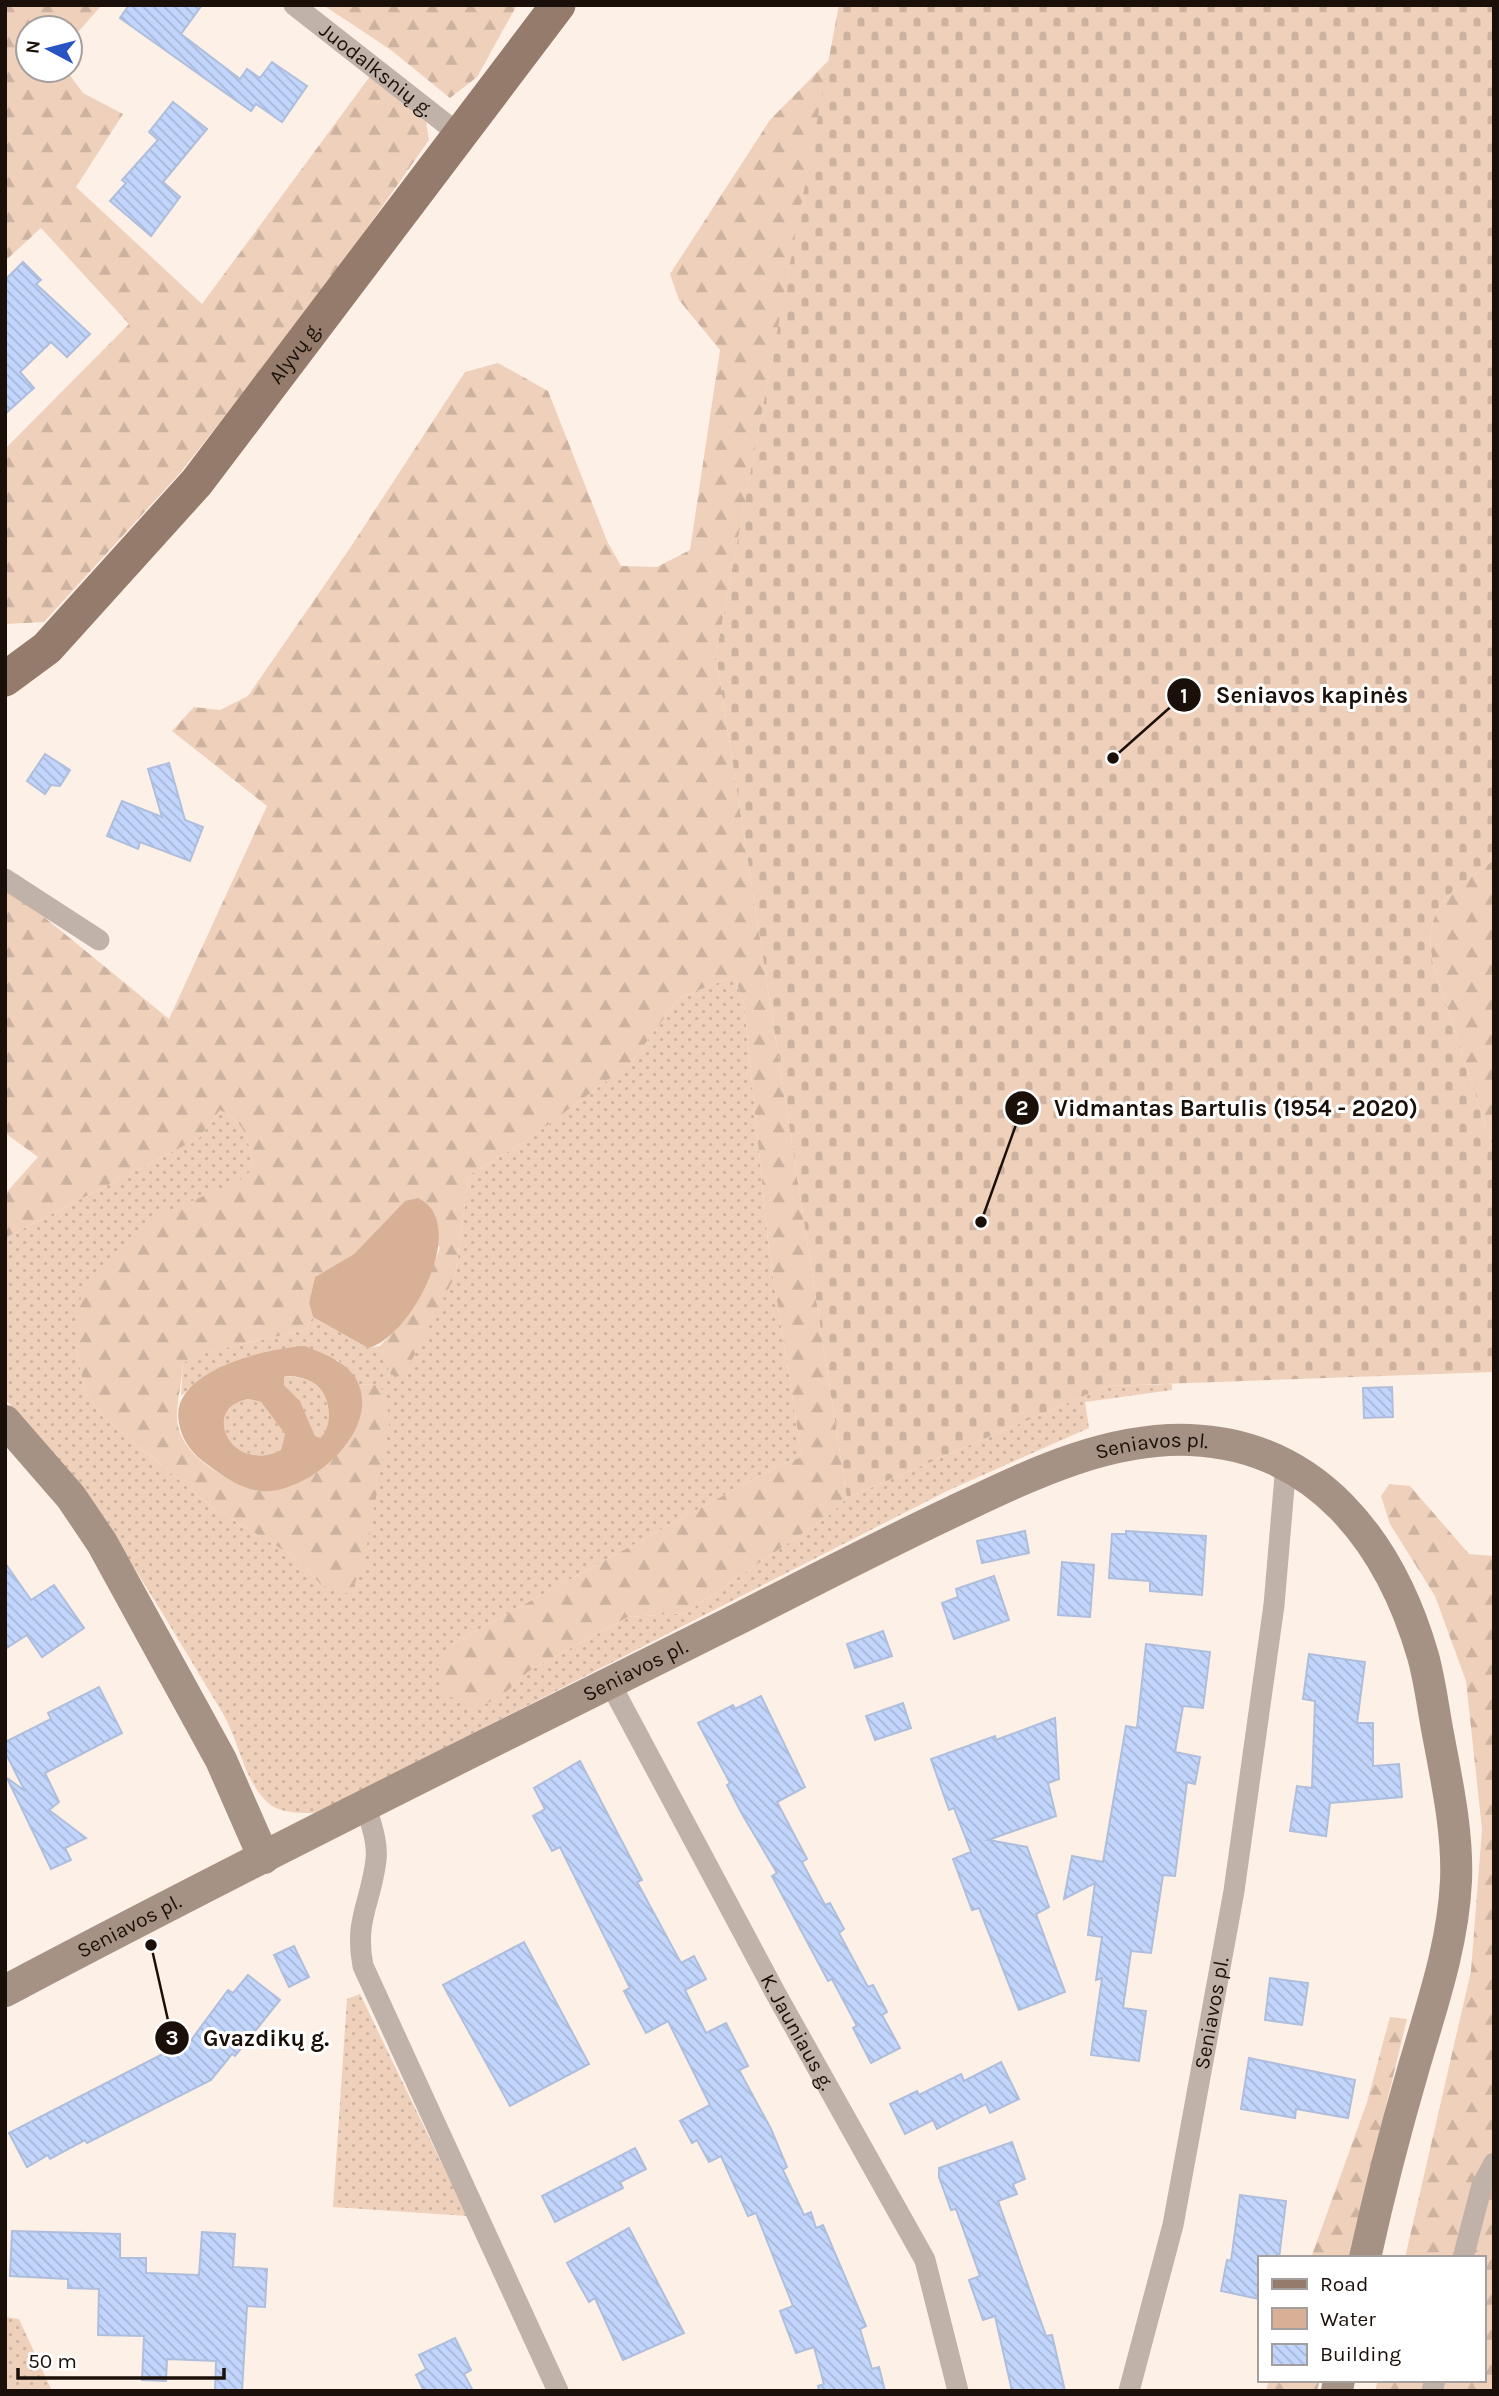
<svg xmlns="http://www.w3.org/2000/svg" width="1499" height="2396" font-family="Karla,sans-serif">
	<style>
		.grass { fill: url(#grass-dots) }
		.forest { fill: url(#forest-firs) }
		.cemetery { fill: url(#cemetery-stones) }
		.water { fill: #d7b096; fill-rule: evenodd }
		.building { fill: url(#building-back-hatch); stroke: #afbedc; stroke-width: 2 }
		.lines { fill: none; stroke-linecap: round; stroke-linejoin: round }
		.street { stroke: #c0b2a9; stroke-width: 21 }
		.secondary { stroke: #a69285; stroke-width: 32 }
		.primary { stroke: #947b6b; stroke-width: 35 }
		.labels { text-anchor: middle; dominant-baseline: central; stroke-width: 6; stroke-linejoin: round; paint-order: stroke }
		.street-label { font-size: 21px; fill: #1b1009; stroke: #fff }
		.leader { fill: none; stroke: #1b1009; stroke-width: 2.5 }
		.callout-dot { fill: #1b1009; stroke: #fff; stroke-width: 2.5 }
		.mark-label { font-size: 21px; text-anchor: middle; font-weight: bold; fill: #fff }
		.callout-label { font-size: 23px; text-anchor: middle; font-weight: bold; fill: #1b1009; stroke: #fff; stroke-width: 6; stroke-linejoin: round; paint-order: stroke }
	</style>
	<defs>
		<pattern id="grass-dots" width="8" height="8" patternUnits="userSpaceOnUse" patternTransform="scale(1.75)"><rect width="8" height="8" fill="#efd0bb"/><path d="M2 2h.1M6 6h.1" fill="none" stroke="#ccb29f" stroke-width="1.8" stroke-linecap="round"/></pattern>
		<pattern id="forest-firs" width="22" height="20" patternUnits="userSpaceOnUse" patternTransform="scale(1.75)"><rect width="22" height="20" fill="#efd0bb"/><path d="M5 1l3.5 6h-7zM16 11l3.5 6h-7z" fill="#ccb29f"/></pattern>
		<pattern id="cemetery-stones" width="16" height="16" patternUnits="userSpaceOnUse" patternTransform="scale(1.75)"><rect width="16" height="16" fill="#efd0bb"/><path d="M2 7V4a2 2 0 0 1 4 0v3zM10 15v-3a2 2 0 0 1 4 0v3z" fill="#ccb29f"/></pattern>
		<pattern id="building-back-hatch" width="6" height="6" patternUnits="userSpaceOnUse" patternTransform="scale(1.75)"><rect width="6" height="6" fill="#c2d5fc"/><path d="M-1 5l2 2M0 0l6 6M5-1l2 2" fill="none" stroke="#a6b6d7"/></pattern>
	</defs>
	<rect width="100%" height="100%" fill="#fdf0e7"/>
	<!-- grass -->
	<g class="grass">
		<path d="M734,976L744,1004L769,1251L802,1457L779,1465L452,1644L505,1693L529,1671L628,1617L686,1613L832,1513L847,1498L1107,1386L1172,1384V1390L1085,1402L1089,1428L949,1490L317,1813C300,1813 280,1814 267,1802C243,1779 239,1740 222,1712C156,1603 94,1492 5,1399V1238L199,1138L220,1110C247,1123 249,1141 253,1169L75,1342L85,1392L102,1416L213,1508L298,1559L321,1585L375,1385L359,1384L338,1360L198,1381L181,1396L183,1363L202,1353L305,1330L313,1317L368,1348L380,1346L391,1375L455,1276L469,1175L526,1141L631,1063L679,998Z"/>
		<path d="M284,1376C294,1377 303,1377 312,1382C330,1392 335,1425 320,1438L315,1436L300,1401L284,1385Z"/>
		<path d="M249,1399L261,1402L285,1434L281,1450C231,1474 199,1408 249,1399Z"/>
		<path d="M360,1994L467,2216L333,2207L347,1999Z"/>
		<path d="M5,2317L19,2319L52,2391H5Z"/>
	</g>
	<!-- forest -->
	<g class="forest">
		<path d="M5,5H102L78,32L70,52V28H28V70H66L83,93L123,114L76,187L202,304L371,75L426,121L429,140L320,295L180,473L44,622L5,624V449L129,324L41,228L5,261Z"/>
		<path d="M323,5H517L477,77L450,98L391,50Z"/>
		<path d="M829,60L716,655L847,1498L832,1513L686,1613L628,1617L529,1671L505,1693L476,1710L443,1693L438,1666L452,1644L779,1465L802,1457L769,1251L744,1004L734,976L679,998L631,1063L526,1141L469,1175L455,1276L403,1377L391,1375L380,1346C413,1313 423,1290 440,1248L405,1201L354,1254L315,1277L309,1303L313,1317L305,1330L203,1353L183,1363C182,1379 178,1396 177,1412C174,1455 225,1479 258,1491L361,1405L359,1384L375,1385L386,1392L389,1424L370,1531L361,1571L349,1594L321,1585L298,1559L213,1508L102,1416L85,1392L75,1342L81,1296L151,1219L240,1180L253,1169C249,1141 247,1123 220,1110L199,1138L5,1238V1194L38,1157L5,1133L6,886L169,1019L267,806L172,731L194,707L220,710L248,696L350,548L465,372L498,363L548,391L607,541L621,566L657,567L690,550L720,350L679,300L670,274L770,120Z"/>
		<path d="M1494,860V1151L1433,965C1422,904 1450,893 1494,860Z"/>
		<path d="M1389,1484L1410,1486L1469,1554L1494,1556V2391H1375L1378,2380H1483V2258H1405L1471,1971L1482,1829L1466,1681L1435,1596L1390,1524L1381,1496Z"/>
		<path d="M1390,2017L1407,2019L1349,2258H1311L1367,2102Z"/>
		<path d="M1269,2380H1320L1317,2391H1266Z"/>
	</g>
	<!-- cemetery -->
	<path class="cemetery" d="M839,5H1494V860C1450,893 1422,904 1433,965L1494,1151V1372L1107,1386L847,1498L716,655Z"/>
	<!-- water -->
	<g class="water">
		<path d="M418,1198C471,1223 411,1338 368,1348L313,1317L309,1303L315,1277L354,1254L405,1201Z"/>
		<path d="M305,1346C324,1354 351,1363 359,1385C378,1435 306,1495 260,1491C241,1489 223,1476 208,1465C193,1455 182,1441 179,1423C168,1371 267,1348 305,1346ZM284,1376C294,1376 303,1377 312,1382C330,1391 335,1425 320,1438L315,1436L300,1401L284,1385ZM249,1399L261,1402L285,1434L281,1450C231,1475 199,1407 249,1399Z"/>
	</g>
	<!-- building -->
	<g class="building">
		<path d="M129,5H202L181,34L240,79L247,69L260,78L272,62L307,86L282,122L256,104L251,111L120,18Z"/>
		<path d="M173,102L207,129L163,182L180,197L151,236L110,201L126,183L122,180L158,140L149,132Z"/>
		<path d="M23,262L41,280L36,284L90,334L67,357L51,342L20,372L34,388L5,414V280Z"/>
		<path d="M45,754L70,770L60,786L51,785L45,794L27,781Z"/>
		<path d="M169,763L185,820L203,827L190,861L140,842L138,849L107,836L122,801L162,817L148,769Z"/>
		<path d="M1392,1387L1393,1417L1364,1418L1363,1388Z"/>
		<path d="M1025,1531L1029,1553L982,1563L977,1541Z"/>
		<path d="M1126,1531L1206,1536L1202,1595L1150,1591V1581L1109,1578L1112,1534H1126Z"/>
		<path d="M1062,1562L1094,1565L1090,1617L1058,1615Z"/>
		<path d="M5,1563L31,1600L54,1585L84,1628L42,1657L27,1635L5,1649Z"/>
		<path d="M994,1576L1009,1620L954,1639L942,1603L958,1597L956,1589Z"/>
		<path d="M883,1631L892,1656L855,1668L847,1644Z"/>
		<path d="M1146,1644L1210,1652L1203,1708L1183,1706L1175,1752L1200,1757L1195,1784L1187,1782L1175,1876L1163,1875L1151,1953L1131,1951L1123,2008L1146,2011L1139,2061L1091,2055L1102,1978L1096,1980L1102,1937L1088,1935L1095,1883L1064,1899L1072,1856L1103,1862L1126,1726L1137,1728Z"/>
		<path d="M1309,1654L1365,1662L1357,1723H1373V1766L1399,1764L1402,1797L1330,1803L1326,1836L1290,1831L1297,1786L1312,1788L1315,1701L1303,1699Z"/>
		<path d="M99,1687L122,1733L45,1773L59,1802L49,1810L86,1838L65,1848L71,1860L51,1869L7,1778L25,1791L5,1752V1742L51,1719L48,1713Z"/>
		<path d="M761,1696L805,1787L777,1802L807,1859L802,1862L825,1905L830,1903L844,1929L839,1933L868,1987L873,1985L887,2012L882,2015L900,2048L871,2063L853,2028L857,2026L832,1979L828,1981L772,1876L777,1873L742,1814L727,1785L730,1783L698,1723L733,1705L735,1709Z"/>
		<path d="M903,1703L911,1728L875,1740L866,1716Z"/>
		<path d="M1055,1718L1059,1779L1048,1783L1056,1816L988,1840L1027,1847L1049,1907L1036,1914L1065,1992L1019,2010L979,1908L972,1910L953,1859L971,1852L954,1808L949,1810L931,1759L995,1736L996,1740Z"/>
		<path d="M580,1761L642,1880L637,1882L681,1963L694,1956L706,1979L685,1990L706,2033L726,2023L748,2066L739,2070L771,2129L787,2167L783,2170L804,2215L811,2212L816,2228L823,2225L866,2326L860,2329L872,2369L879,2367L885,2391H819L818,2386L824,2384L814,2347L796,2353L780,2311L793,2306L756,2213L748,2216L721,2156L709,2162L697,2140L692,2143L680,2121L710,2105L668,2021L646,2033L624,1991L630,1988L560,1847L552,1851L533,1816L545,1809L534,1788Z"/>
		<path d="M524,1942L589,2064L510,2106L443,1985Z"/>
		<path d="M294,1946L309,1977L289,1987L274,1955Z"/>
		<path d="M248,1975L280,2000L235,2056L232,2054L211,2080L87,2143L85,2140L50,2159L48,2155L27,2167L9,2133L192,2039L228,1990L233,1993Z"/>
		<path d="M1270,1978L1308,1983L1302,2025L1265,2020Z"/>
		<path d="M1249,2058L1355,2080L1348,2118L1296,2109L1295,2118L1241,2109Z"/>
		<path d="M1001,2062L1019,2099L990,2113L986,2104L937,2129L933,2120L905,2134L890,2104L917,2091L919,2095L961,2074L964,2081Z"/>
		<path d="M1012,2142L1025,2179L1013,2184L1017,2194L998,2201L1046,2336L1052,2335L1065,2391H1012L995,2316L983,2320L969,2280L980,2276L956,2209L951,2210L939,2177V2168Z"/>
		<path d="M635,2148L646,2169L620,2182L623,2188L555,2222L542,2196Z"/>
		<path d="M1240,2195L1286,2201L1279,2258H1259V2299L1221,2291L1227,2260L1231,2261Z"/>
		<path d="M629,2228L684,2333L623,2360L595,2298L589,2302L567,2263Z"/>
		<path d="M12,2231L120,2234V2258H146V2273L199,2275L202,2232L235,2234L233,2267L267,2269L265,2307L247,2306L242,2391H215L216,2361L167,2359L166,2381L142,2380L144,2336L98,2335L99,2289L68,2288V2279L10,2276Z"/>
		<path d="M455,2338L471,2370L464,2374L473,2391H424L416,2375L426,2369L419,2355Z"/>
	</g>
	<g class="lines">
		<!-- street -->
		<g class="street">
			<path id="s1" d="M294,5L460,135"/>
			<path d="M5,879L99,940"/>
			<path id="s2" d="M610,1683L776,1994L925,2260L958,2391"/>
			<path d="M366,1807C371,1824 378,1842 376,1860C371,1903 354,1920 363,1966L558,2391"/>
			<path d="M1463,2258L1482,2185L1494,2163"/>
			<path id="s3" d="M1129,2391L1173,2225L1234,1891L1274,1605L1286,1464"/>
			<path d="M1432,2391L1435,2380"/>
		</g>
		<!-- secondary -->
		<g class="secondary">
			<path d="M5,1421L71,1497L102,1543L221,1760L264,1858"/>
			<path id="s4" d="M5,1991C247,1863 493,1741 738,1619C809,1583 880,1546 952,1512C1026,1477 1105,1437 1190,1440C1317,1445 1390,1542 1423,1656C1430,1681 1433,1708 1438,1734C1447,1782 1458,1833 1456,1881C1453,1946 1431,2008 1413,2070C1395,2132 1379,2194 1365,2258"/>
			<path d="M1337,2391L1339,2380"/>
		</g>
		<!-- primary -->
		<path class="primary" id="s5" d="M5,679L47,648L197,482L558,5"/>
	</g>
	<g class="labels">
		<!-- street labels -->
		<g class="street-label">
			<text stroke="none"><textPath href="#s1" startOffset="105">Juodalksnių g.</textPath></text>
			<text stroke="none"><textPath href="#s5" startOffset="438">Alyvų g.</textPath></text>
			<text stroke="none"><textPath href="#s4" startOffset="1274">Seniavos pl.</textPath></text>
			<text stroke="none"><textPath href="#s4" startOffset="707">Seniavos pl.</textPath></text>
			<text stroke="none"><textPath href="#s4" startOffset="140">Seniavos pl.</textPath></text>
			<text stroke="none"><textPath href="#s3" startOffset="387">Seniavos pl.</textPath></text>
			<text stroke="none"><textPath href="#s2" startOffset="396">K. Jauniaus g.</textPath></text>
		</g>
	</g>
	<!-- callouts -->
	<path class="leader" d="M1113 758L1184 695M981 1222L1022 1108M151 1945L172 2038"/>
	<g class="callout-dot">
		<circle cx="1113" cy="758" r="7"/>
		<circle cx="981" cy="1222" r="7"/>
		<circle cx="151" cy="1945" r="7"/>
		<circle cx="1184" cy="695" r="18"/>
		<circle cx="1022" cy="1108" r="18"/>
		<circle cx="172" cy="2038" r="18"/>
	</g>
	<g class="mark-label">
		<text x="1184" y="703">1</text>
		<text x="1022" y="1115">2</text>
		<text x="172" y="2045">3</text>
	</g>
	<g class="callout-label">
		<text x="1312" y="703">Seniavos kapinės</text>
		<text x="1236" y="1116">Vidmantas Bartulis (1954 - 2020)</text>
		<text x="266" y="2046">Gvazdikų g.</text>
	</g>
	<!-- border -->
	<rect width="1499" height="2396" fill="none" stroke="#1b1009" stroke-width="14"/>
	<!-- legend -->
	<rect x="1258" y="2256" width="228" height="126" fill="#ffffff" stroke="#a49f9d" stroke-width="2"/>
	<rect x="1272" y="2279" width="35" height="10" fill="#947b6b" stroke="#a49f9d" stroke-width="2"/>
	<text x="1320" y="2291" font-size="21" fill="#1b1009">Road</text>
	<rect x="1272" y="2308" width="35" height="21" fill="#d7b096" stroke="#a49f9d" stroke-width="2"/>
	<text x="1320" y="2326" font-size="21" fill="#1b1009">Water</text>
	<rect x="1272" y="2344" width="35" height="21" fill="url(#building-back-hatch)" stroke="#a49f9d" stroke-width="2"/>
	<text x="1320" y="2361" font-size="21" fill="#1b1009">Building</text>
	<!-- north arrow -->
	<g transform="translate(49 49) rotate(277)"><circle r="33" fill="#ffffff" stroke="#a49f9d" stroke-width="2"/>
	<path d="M0-5L12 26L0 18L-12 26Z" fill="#2854c3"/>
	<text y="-10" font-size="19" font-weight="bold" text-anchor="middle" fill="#1b1009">N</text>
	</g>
	<!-- scale -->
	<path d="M18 2368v10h206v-10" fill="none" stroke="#1b1009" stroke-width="3.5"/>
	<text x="28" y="2368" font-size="21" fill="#1b1009" stroke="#ffffff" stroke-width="5" paint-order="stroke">50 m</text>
</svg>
